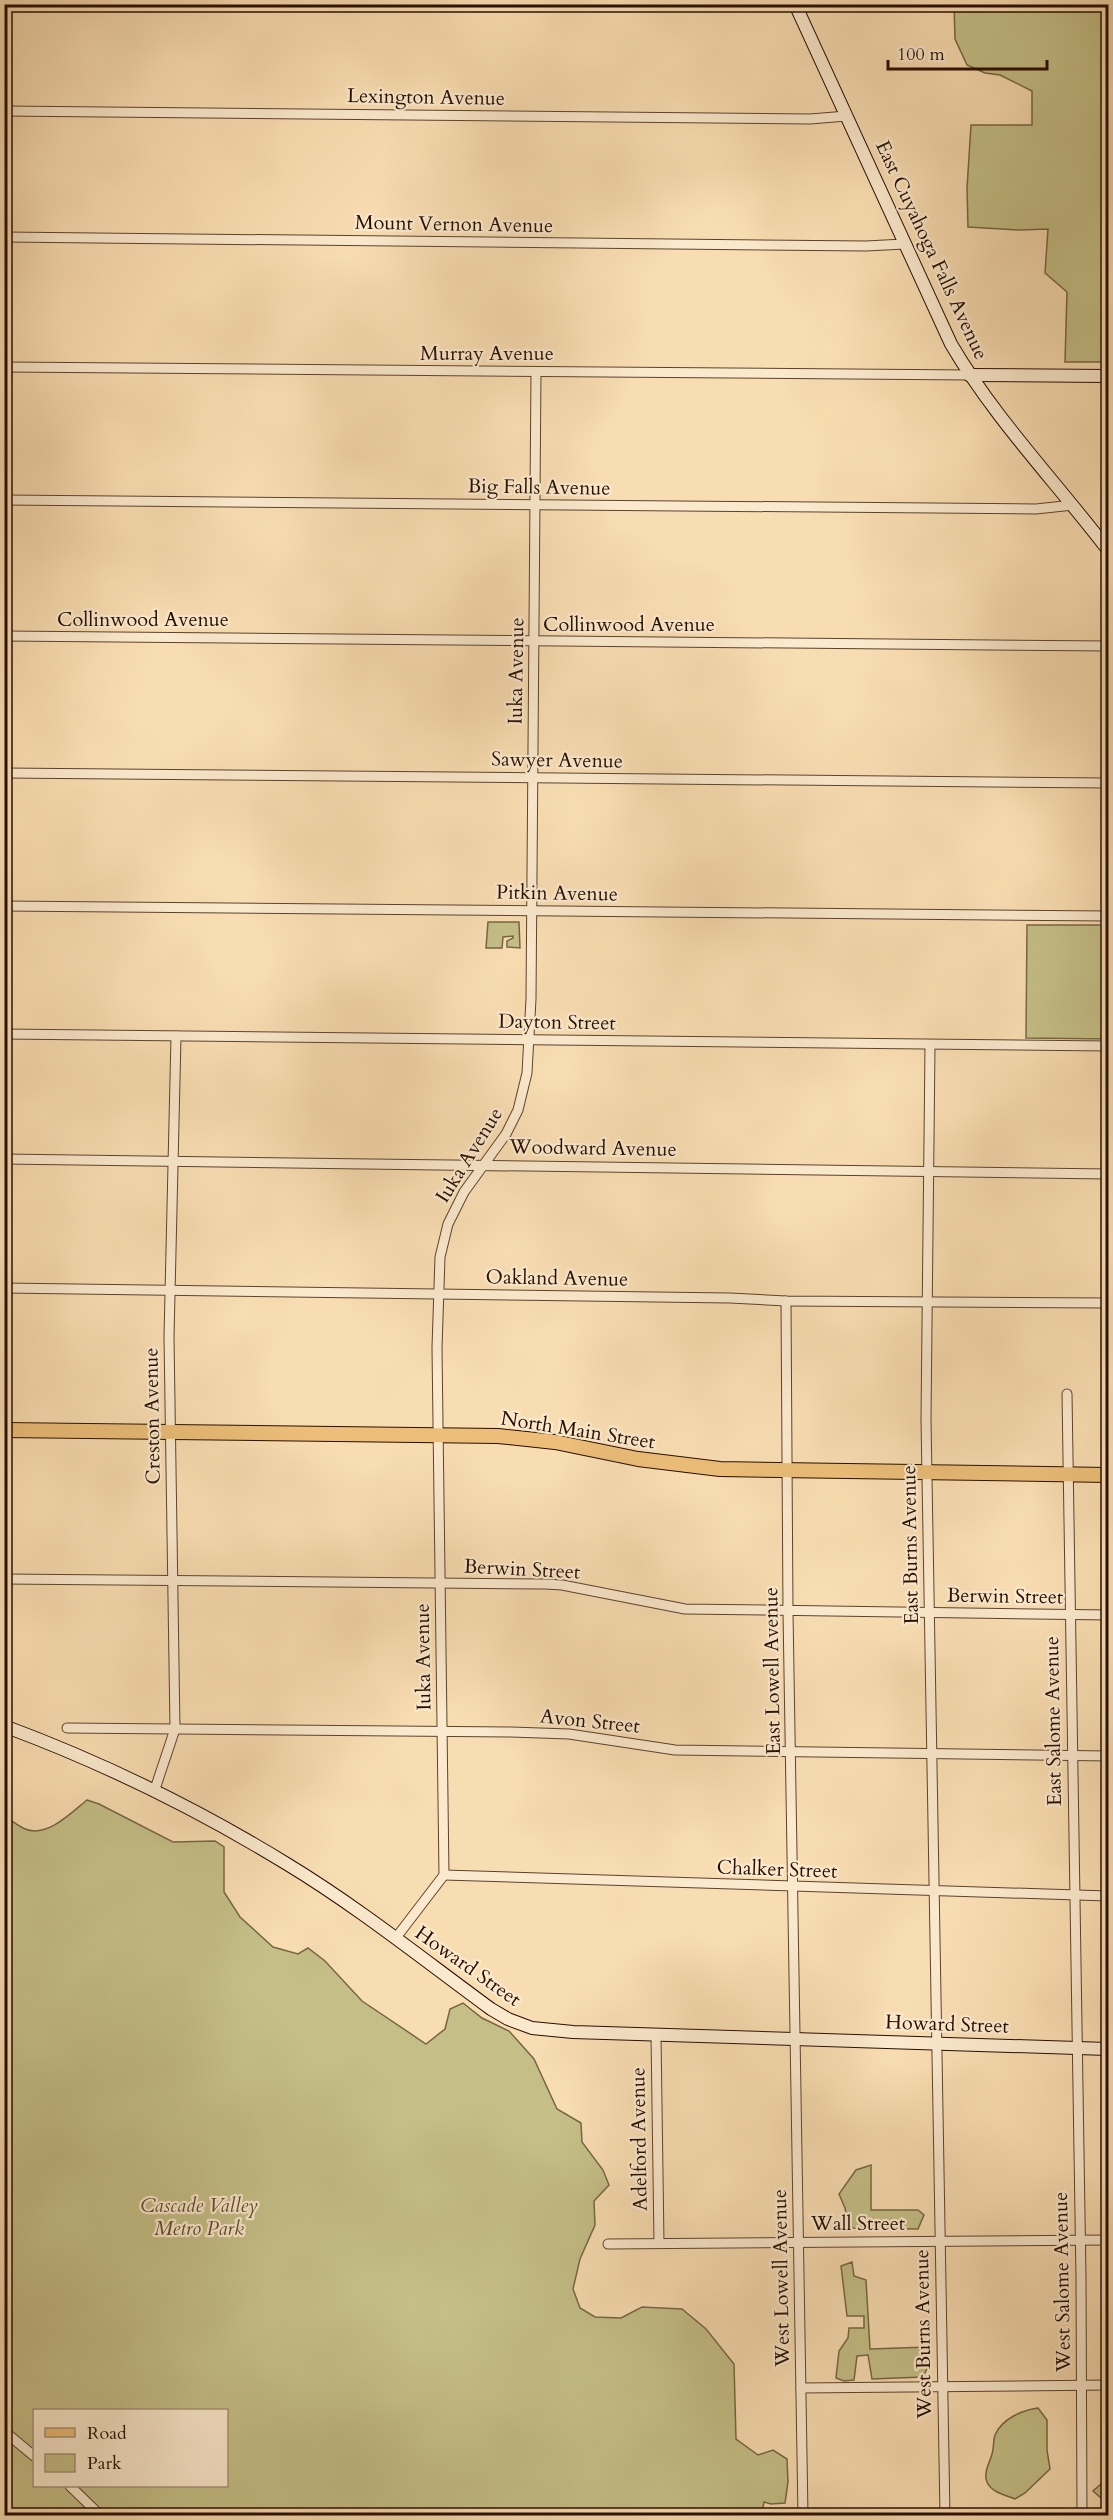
<svg xmlns="http://www.w3.org/2000/svg" width="1113" height="2520" font-family="Cardo,serif">
	<style>
		.green { fill: #c5bf87; stroke: #766644; stroke-width: 1.5; fill-rule: evenodd }
		.lines { fill: none; stroke-linecap: round; stroke-linejoin: round }
		.street-casing { stroke: #5c422e; stroke-width: 11 }
		.secondary-casing { stroke: #270e02; stroke-width: 14 }
		.primary-casing { stroke: #270e02; stroke-width: 16 }
		.street { stroke: #fbe9cd; stroke-width: 9 }
		.secondary { stroke: #fbe9cd; stroke-width: 12 }
		.primary { stroke: #ecbe79; stroke-width: 14 }
		.labels { text-anchor: middle; dominant-baseline: central; stroke-width: 4.5; stroke-linejoin: round; paint-order: stroke }
		.street-label { font-size: 20px; fill: #270e02; stroke: #fbe9cd }
		.park-label { font-size: 20px; font-style: italic; fill: #5e4c31; stroke: #fbe9cd }
	</style>
	<rect width="100%" height="100%" fill="#f9ddb2"/>
	<filter id="stains"><feTurbulence type="fractalNoise" baseFrequency=".00333" numOctaves="4"/><feColorMatrix values="0 0 0 0 .2 0 0 0 0 .09 0 0 0 0 .02 0 0 0 .5 -.17"/></filter>
	<radialGradient id="worn" r=".72"><stop offset=".6" stop-color="#630" stop-opacity="0"/><stop offset="1" stop-color="#630" stop-opacity=".3"/></radialGradient>
	<!-- green -->
	<g class="green">
		<path d="M954,5H1108V362H1065L1067,292L1045,273L1048,229L1020,230L968,227L967,188L971,125H1032V91L1000,75L985,73L967,65L955,39Z"/>
		<path d="M488,922H519L520,948L507,947V941L513,938V936L503,937L502,948H486Z"/>
		<path d="M1027,925H1108V1039L1026,1038Z"/>
		<path d="M87,1800L99,1804L173,1842L215,1841L224,1847V1892L240,1917L273,1947L298,1954L308,1948L325,1961L362,2001L426,2044L445,2029L450,2009L463,2003L482,2018L509,2031L534,2059L557,2109L581,2123L582,2142L603,2170L609,2185L594,2201L595,2225L580,2259L573,2289L580,2308L595,2317L621,2318L642,2307L682,2309L706,2329L734,2364L736,2439L758,2455L773,2450L787,2459L788,2482L785,2503L771,2504L764,2502L761,2516L5,2515L4,1816C11,1820 18,1826 25,1829C47,1838 71,1813 87,1800ZM34,2410H226V2486H34Z"/>
		<path d="M871,2165V2210H918L924,2215L918,2229L848,2228L845,2208L839,2194L856,2170Z"/>
		<path d="M852,2262L854,2276L866,2280L870,2349L928,2347L930,2362L923,2377L872,2379L868,2355L857,2356L854,2380L844,2381L836,2378L839,2351L848,2338L849,2328H864V2316H847L841,2266Z"/>
		<path d="M1038,2408L1047,2420V2450L1050,2469L1025,2493L1015,2499C1005,2495 991,2492 987,2482C983,2473 990,2462 992,2454C994,2448 993,2441 995,2435C1002,2419 1022,2410 1038,2408Z"/>
		<path d="M1108,2478V2499L1101,2498L1093,2491Z"/>
	</g>
	<g class="lines">
		<!-- street casing -->
		<g class="street-casing">
			<g id="street">
				<path d="M4,111L810,119L847,116"/>
				<path d="M4,237L866,246L904,244"/>
				<path d="M4,367L969,375"/>
				<path d="M4,500L1036,509L1073,505"/>
				<path d="M4,636L1108,646"/>
				<path d="M4,773L1108,783"/>
				<path d="M4,906L1108,916"/>
				<path d="M4,1034L1108,1046"/>
				<path d="M930,1046L926,1419L945,2516"/>
				<path d="M4,1159L1108,1174"/>
				<path d="M4,1288L730,1298L786,1301L1108,1303"/>
				<path d="M786,1301L788,1612L803,2516"/>
				<path d="M1067,1394L1081,2278L1082,2516"/>
				<path d="M4,1579L545,1584L562,1585L685,1609L1108,1615"/>
				<path d="M67,1728L511,1732L569,1734L675,1750L1108,1756"/>
				<path d="M154,1792L175,1729L169,1337L176,1036"/>
				<path d="M444,1875L1108,1896"/>
				<path d="M395,1939L444,1875L437,1348L440,1257L448,1224L464,1192L506,1134L518,1110L527,1073L531,999L536,372"/>
				<path d="M656,2035L659,2243"/>
				<path d="M608,2244L1108,2240"/>
				<path d="M801,2388L1108,2385"/>
				<path d="M4,2431L34,2456"/>
				<path d="M70,2486L101,2516"/>
			</g>
		</g>
		<!-- secondary casing -->
		<g class="secondary-casing">
			<g id="secondary">
				<path d="M795,4L951,344C995,419 1056,482 1108,550"/>
				<path d="M969,375L1108,376"/>
				<path d="M4,1726C101,1762 199,1810 287,1864C358,1907 424,1960 491,2009L508,2019L532,2028L573,2032L1108,2049"/>
			</g>
		</g>
		<!-- primary casing -->
		<g class="primary-casing">
			<path id="primary" d="M4,1430L498,1436L555,1442L638,1459L720,1469L1108,1475"/>
		</g>
		<!-- street -->
		<use href="#street" class="street"/>
		<!-- secondary -->
		<use href="#secondary" class="secondary"/>
		<!-- primary -->
		<use href="#primary" class="primary"/>
	</g>
	<g class="labels">
		<!-- street labels -->
		<g class="street-label">
			<text transform="translate(426 97) rotate(1)">Lexington Avenue</text>
			<text transform="translate(454 224) rotate(1)">Mount Vernon Avenue</text>
			<text transform="translate(932 250) rotate(65)">East Cuyahoga Falls Avenue</text>
			<text x="487" y="353">Murray Avenue</text>
			<text transform="translate(539 487) rotate(1)">Big Falls Avenue</text>
			<text x="143" y="619">Collinwood Avenue</text>
			<text x="629" y="624">Collinwood Avenue</text>
			<text transform="translate(516 671) rotate(-89)">Iuka Avenue</text>
			<text transform="translate(557 760) rotate(1)">Sawyer Avenue</text>
			<text transform="translate(557 893) rotate(1)">Pitkin Avenue</text>
			<text transform="translate(557 1022) rotate(1)">Dayton Street</text>
			<text transform="translate(593 1148) rotate(1)">Woodward Avenue</text>
			<text transform="translate(469 1155) rotate(-58)">Iuka Avenue</text>
			<text transform="translate(557 1278) rotate(1)">Oakland Avenue</text>
			<text transform="translate(152 1416) rotate(-91)">Creston Avenue</text>
			<text transform="translate(578 1430) rotate(9)">North Main Street</text>
			<text transform="translate(910 1545) rotate(-91)">East Burns Avenue</text>
			<text transform="translate(522 1569) rotate(3)">Berwin Street</text>
			<text transform="translate(1005 1596) rotate(1)">Berwin Street</text>
			<text transform="translate(423 1657) rotate(-91)">Iuka Avenue</text>
			<text transform="translate(772 1671) rotate(-91)">East Lowell Avenue</text>
			<text transform="translate(590 1721) rotate(6)">Avon Street</text>
			<text transform="translate(1053 1721) rotate(-91)">East Salome Avenue</text>
			<text transform="translate(777 1869) rotate(2)">Chalker Street</text>
			<text transform="translate(468 1966) rotate(35)">Howard Street</text>
			<text transform="translate(947 2024) rotate(2)">Howard Street</text>
			<text transform="translate(639 2139) rotate(-91)">Adelford Avenue</text>
			<text x="858" y="2223">Wall Street</text>
			<text transform="translate(781 2278) rotate(-91)">West Lowell Avenue</text>
			<text transform="translate(1062 2282) rotate(-91)">West Salome Avenue</text>
			<text transform="translate(923 2334) rotate(-91)">West Burns Avenue</text>
		</g>
		<!-- park labels -->
		<g class="park-label">
			<text x="199" y="2205">Cascade Valley<tspan x="199" dy="23">Metro Park</tspan></text>
		</g>
	</g>
	<!-- margin -->
	<rect width="1113" height="2520" fill="none" stroke="#f9ddb2" stroke-width="24"/>
	<rect x="6" y="6" width="1101" height="2508" fill="none" stroke="#270e02" stroke-width="3"/>
	<rect x="12" y="12" width="1089" height="2496" fill="none" stroke="#270e02" stroke-width="1.5"/>
	<!-- legend -->
	<rect x="33" y="2409" width="195" height="78" fill="#fbe9cd" stroke="#a6917c" stroke-width="1.5"/>
	<rect x="45" y="2428" width="30" height="9" fill="#ecbe79" stroke="#a6917c" stroke-width="1.5"/>
	<text x="87" y="2439" font-size="18" fill="#270e02">Road</text>
	<rect x="45" y="2454" width="30" height="18" fill="#c5bf87" stroke="#a6917c" stroke-width="1.5"/>
	<text x="87" y="2469" font-size="18" fill="#270e02">Park</text>
	<!-- scale -->
	<path d="M888 60v9h159v-9" fill="none" stroke="#270e02" stroke-width="3"/>
	<text x="897" y="60" font-size="18" fill="#270e02" stroke="#fbe9cd" stroke-width="4.5" paint-order="stroke">100 m</text>
	<rect width="100%" height="100%" filter="url(#stains)"/>
	<rect width="100%" height="100%" fill="url(#worn)"/>
</svg>
